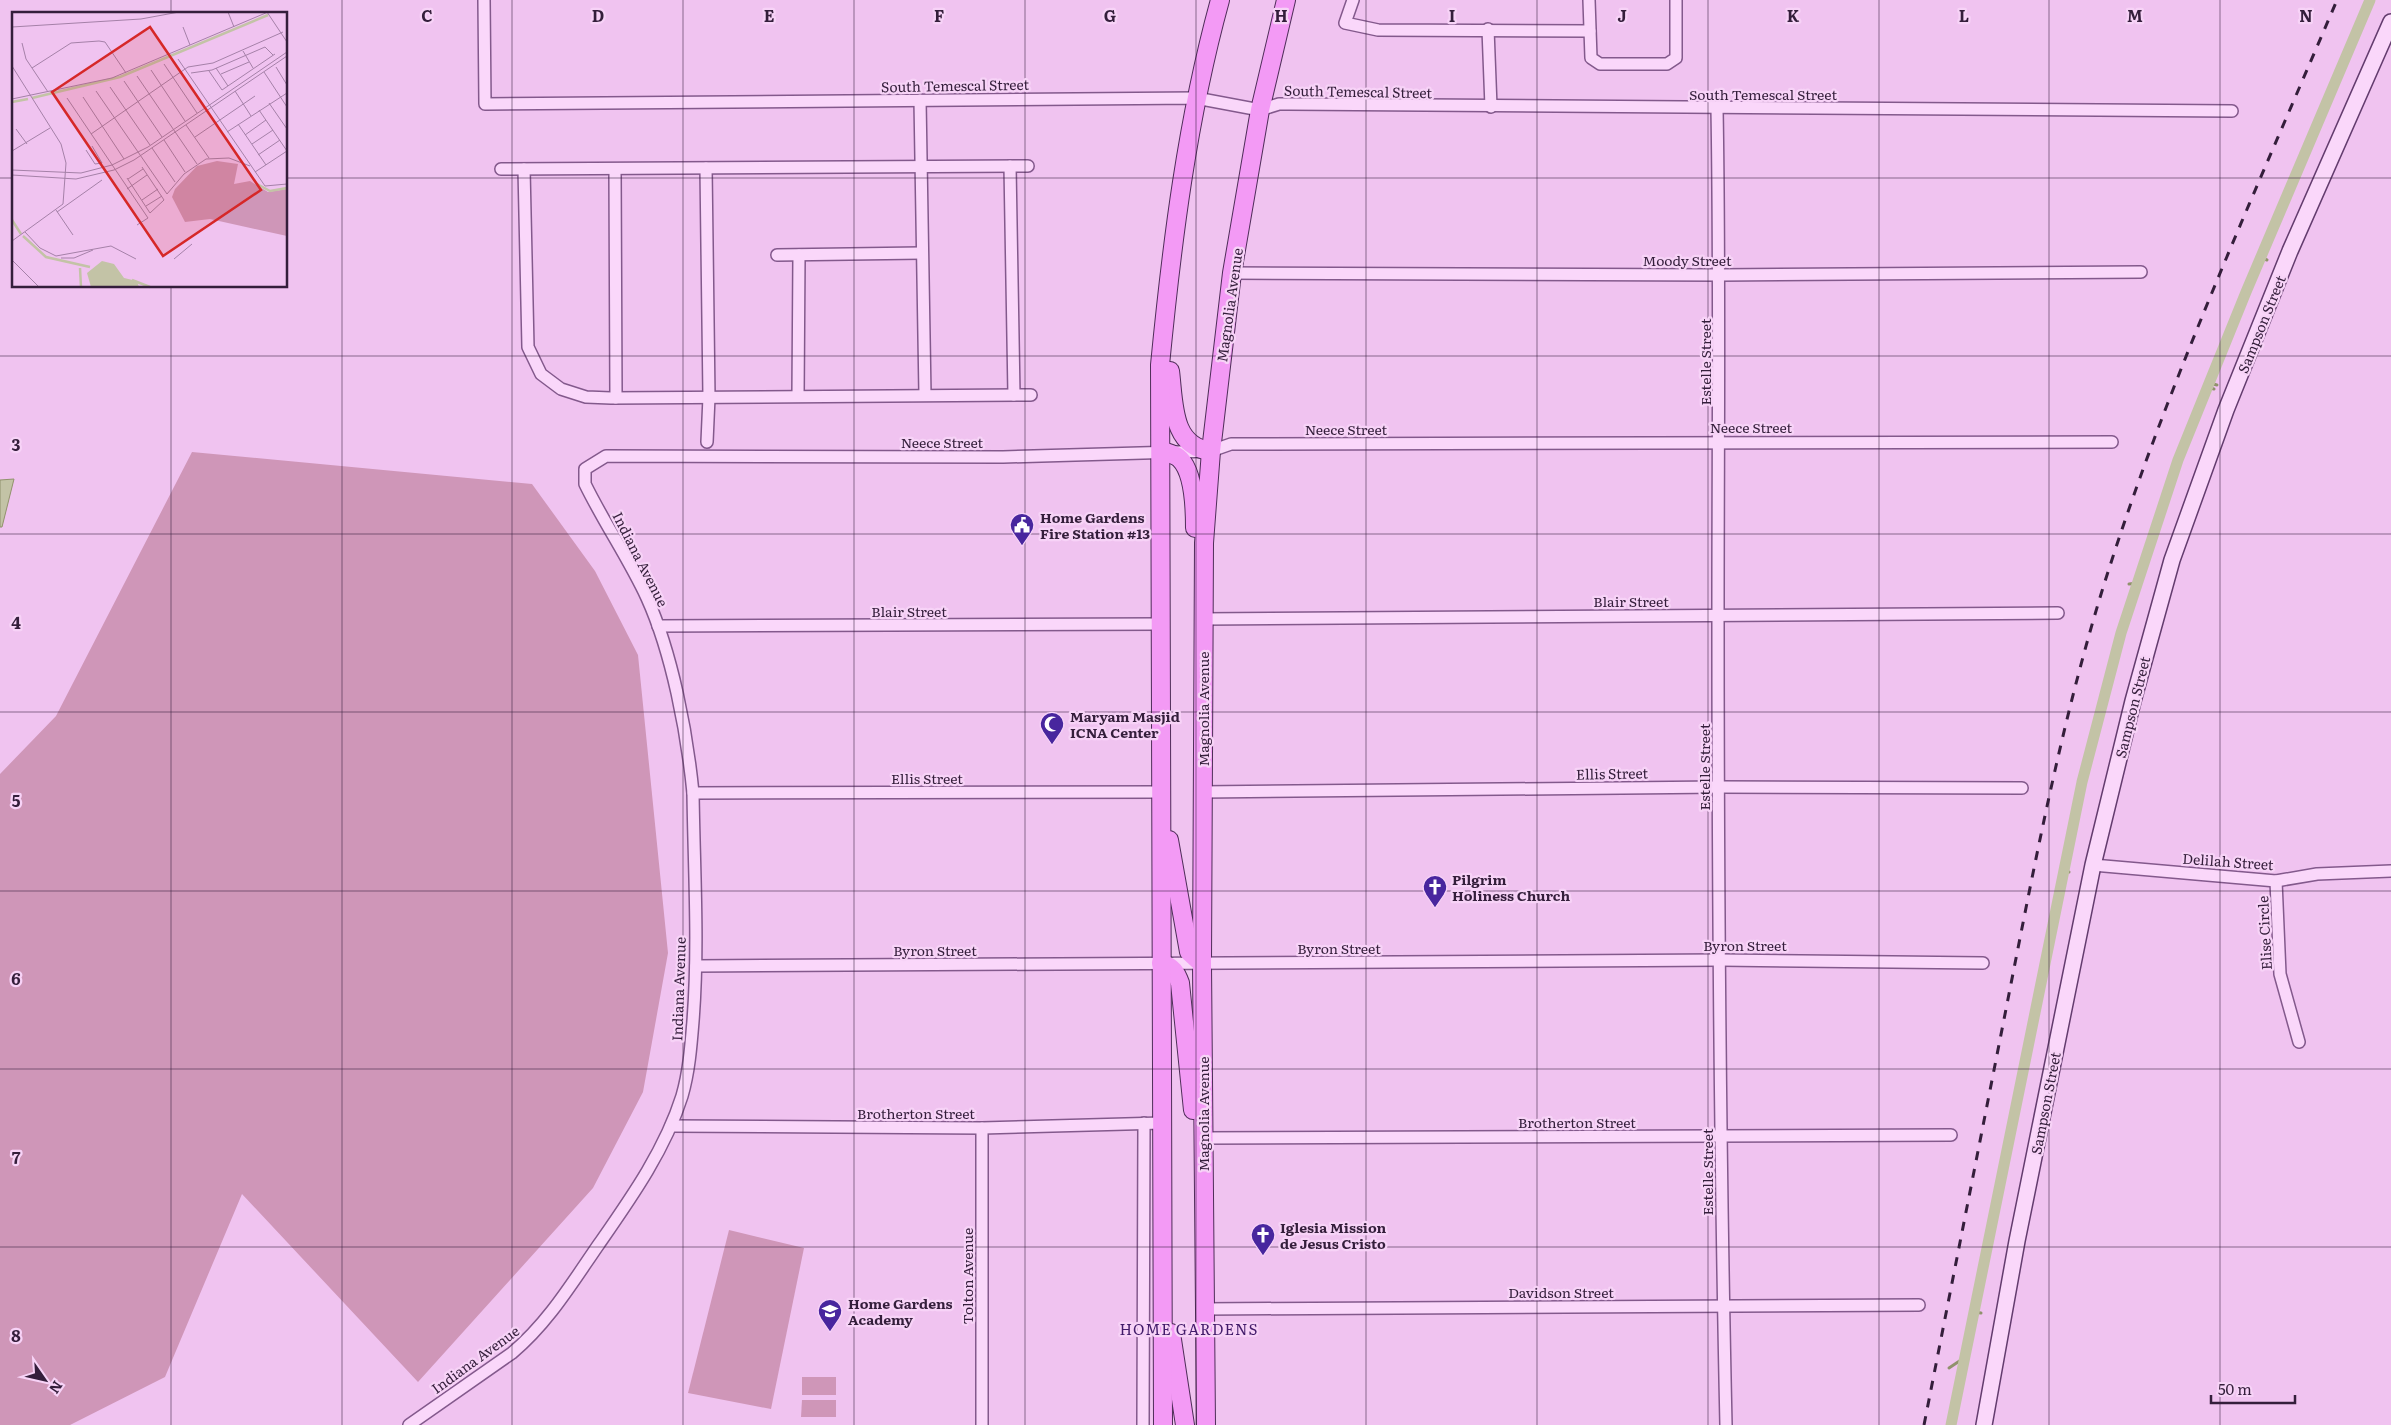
<svg xmlns="http://www.w3.org/2000/svg" width="2391" height="1425" font-family="Literata,serif">
	<style>
		.green { fill: #cf96b8 }
		.water { fill: #c3c3a6; stroke: #90926c }
		.lines { fill: none; stroke-linecap: round; stroke-linejoin: round }
		.stream { stroke: #90926c; stroke-width: 3 }
		.canal { stroke: #c3c3a6; stroke-width: 11 }
		.street-casing { stroke: #83598c; stroke-width: 14 }
		.secondary-casing { stroke: #633c6e; stroke-width: 18 }
		.primary-casing { stroke: #4f2d59; stroke-width: 20 }
		.street { stroke: #fad7fa; stroke-width: 11 }
		.secondary { stroke: #fad7fa; stroke-width: 15 }
		.primary { stroke: #f39af5; stroke-width: 18 }
		.rail { stroke: #341e3b; stroke-width: 3; stroke-dasharray: 9 9; stroke-linecap: butt }
		.grid { fill: none; stroke: #341e3b; stroke-width: 1; stroke-opacity: 0.55 }
		.labels { text-anchor: middle; dominant-baseline: central; stroke-width: 4.5; stroke-linejoin: round; paint-order: stroke }
		.street-label { font-size: 14px; fill: #341e3b; stroke: #f7d3f7 }
		.poi-label { font-size: 14px; font-weight: bold; fill: #341e3b; stroke: #f7d3f7; text-anchor: start }
		.neighbourhood-label { font-size: 15px; letter-spacing: 1px; fill: #421b6a; stroke: #f7d3f7 }
		.inset-river { fill: none; stroke: #c3c3a6; stroke-width: 2.5 }
		.inset-road { fill: none; stroke: #a581a8; stroke-width: 1 }
		.view { fill: #d62828; fill-opacity: 0.15; stroke: #d62828; stroke-width: 2.5 }
		.inset-edge { fill: none; stroke: #341e3b; stroke-width: 2.5 }
		.grid-label { font-size: 16px; text-anchor: middle; font-weight: bold; fill: #341e3b; stroke: #f7d3f7; stroke-width: 4.5; stroke-linejoin: round; paint-order: stroke }
	</style>
	<rect width="100%" height="100%" fill="#f0c3f0"/>
	<!-- green -->
	<g class="green">
		<path d="M192,452L532,484L595,571L638,655L668,953L643,1092L593,1188L418,1382L242,1194L165,1377L70,1425H0V774L56,716Z"/>
		<path d="M729,1230L804,1248L771,1409L688,1393Z"/>
		<rect x="802" y="1377" width="34" height="18"/>
		<path d="M802,1400H836V1417H801Z"/>
	</g>
	<!-- water -->
	<path class="water" d="M14,479L2,527H0V480Z"/>
	<g class="lines">
		<!-- stream -->
		<g class="stream">
			<path d="M2260,257L2267,260"/>
			<path d="M2209,383L2217,385"/>
			<path d="M2207,387L2214,389"/>
			<path d="M2129,584L2138,583"/>
			<path d="M2063,871L2069,872"/>
			<path d="M1974,1312L1981,1313"/>
			<path d="M1949,1368L1964,1358"/>
		</g>
		<!-- canal -->
		<path class="canal" d="M1951,1425L2082,782L2121,633L2178,460L2246,292L2370,0"/>
		<!-- street casing -->
		<g class="street-casing">
			<g id="street">
				<path d="M484,0L485,104L1196,98L1260,110L1279,104H1289L2232,111"/>
				<path d="M1353,0L1345,23L1378,30L1590,31"/>
				<path d="M1589,0L1591,58L1600,64H1667L1676,58V0"/>
				<path d="M1488,29L1491,107"/>
				<path d="M920,100L925,395"/>
				<path d="M1717,109C1720,276 1718,444 1718,611C1718,882 1720,1154 1726,1425"/>
				<path d="M1010,166L1014,395"/>
				<path d="M706,168L709,397L707,442"/>
				<path d="M501,169L1028,166"/>
				<path d="M524,169L528,347L541,374L561,389L586,397L611,398L1031,395"/>
				<path d="M615,169L616,398"/>
				<path d="M777,255L922,253"/>
				<path d="M1232,273L1720,275L2141,272"/>
				<path d="M798,396L799,255"/>
				<path d="M1203,619L2058,613"/>
				<path d="M658,626L1160,624"/>
				<path d="M1202,792L1720,787L2022,788"/>
				<path d="M693,793L1161,792"/>
				<path d="M2093,865L2276,881L2317,874L2391,871"/>
				<path d="M2276,881L2280,974L2299,1042"/>
				<path d="M696,966L1721,960L1983,963"/>
				<path d="M671,1126L982,1128L1162,1123"/>
				<path d="M1203,1138L1951,1135"/>
				<path d="M1204,1309L1919,1305"/>
				<path d="M409,1425L512,1353C548,1323 572,1283 599,1244C631,1198 665,1150 682,1096C689,1072 691,1046 693,1021C699,945 694,869 693,793C687,732 672,653 647,598C629,559 604,523 585,484V469L606,456L1003,457L1211,451L1231,444L2112,442"/>
				<path d="M982,1425V1128"/>
				<path d="M1143,1425L1144,1123"/>
			</g>
		</g>
		<!-- secondary casing -->
		<g class="secondary-casing">
			<path id="secondary" d="M1984,1425L2017,1241L2093,865L2133,701L2172,560L2226,410L2290,251L2391,22"/>
		</g>
		<!-- primary casing -->
		<g class="primary-casing">
			<g id="primary">
				<path d="M1170,371C1174,402 1171,447 1211,451"/>
				<path d="M1162,451C1168,453 1175,454 1180,459C1194,473 1195,510 1195,528"/>
				<path d="M1169,840L1189,952L1202,964"/>
				<path d="M1161,963C1173,967 1176,972 1180,983L1193,1110"/>
				<path d="M1171,1333L1185,1425"/>
				<path d="M1163,1425L1160,365C1172,242 1187,120 1220,0"/>
				<path d="M1206,1425L1202,964L1204,543L1211,451L1232,273L1260,110L1286,0"/>
			</g>
		</g>
		<!-- street -->
		<use href="#street" class="street"/>
		<!-- secondary -->
		<use href="#secondary" class="secondary"/>
		<!-- primary -->
		<use href="#primary" class="primary"/>
		<!-- rail -->
		<path class="rail" d="M1924,1425C1952,1283 1980,1141 2008,999C2035,862 2061,725 2102,591C2165,388 2254,195 2337,0"/>
	</g>
	<!-- grid -->
	<path class="grid" d="M171,0V14M342,0V1425M512,0V1425M683,0V1425M854,0V1425M1025,0V1425M1196,0V1425M1366,0V1425M1537,0V1425M1708,0V1425M1879,0V1425M2049,0V1425M2220,0V1425M0,178H14M286,178H2391M171,286V1425M0,356H2391M0,534H2391M0,712H2391M0,891H2391M0,1069H2391M0,1247H2391"/>
	<!-- icons -->
	<defs>
		<g id="civic-pin" transform="scale(1.25)"><path d="M0 17L-7.5 6A9.5 9.5 0 1 1 7.5 6Z" fill="#48269e" stroke="#f7d3f7"/><path d="M-.6-6.5H3V-4.5H.6V-3L4-1V1h2V6H-6V1h2V-1L-.6-3ZM-1.2 2.5V6h2.4V2.5Z" fill="#fff"/></g>
		<g id="mosque-pin" transform="scale(1.25)"><path d="M0 17L-7.5 6A9.5 9.5 0 1 1 7.5 6Z" fill="#48269e" stroke="#f7d3f7"/><path d="M3.5-4.9A6 6 0 1 0 3.5 4.9A5 5 0 1 1 3.5-4.9Z" fill="#fff"/></g>
		<g id="church-pin" transform="scale(1.25)"><path d="M0 17L-7.5 6A9.5 9.5 0 1 1 7.5 6Z" fill="#48269e" stroke="#f7d3f7"/><path d="M-1.2-6h2.4v3.5h3.3v2.4h-3.3V6h-2.4V-.1h-3.3v-2.4h3.3Z" fill="#fff"/></g>
		<g id="school-pin" transform="scale(1.25)"><path d="M0 17L-7.5 6A9.5 9.5 0 1 1 7.5 6Z" fill="#48269e" stroke="#f7d3f7"/><path d="M0-5L7-2L0 1L-7-2ZM-4 1L0 2.5L4 1V4Q0 6-4 4Z" fill="#fff"/></g>
	</defs>
	<g fill-rule="evenodd">
		<use href="#civic-pin" x="1022" y="525"/>
		<use href="#mosque-pin" x="1052" y="724"/>
		<use href="#church-pin" x="1435" y="887"/>
		<use href="#church-pin" x="1263" y="1235"/>
		<use href="#school-pin" x="830" y="1311"/>
	</g>
	<g class="labels">
		<!-- street labels -->
		<g class="street-label">
			<text transform="translate(955 85) rotate(-1)">South Temescal Street</text>
			<text transform="translate(1358 91) rotate(1)">South Temescal Street</text>
			<text x="1763" y="94">South Temescal Street</text>
			<text x="1687" y="260">Moody Street</text>
			<text transform="translate(1229 305) rotate(-82)">Magnolia Avenue</text>
			<text transform="translate(2261 324) rotate(-68)">Sampson Street</text>
			<text transform="translate(1705 362) rotate(-90)">Estelle Street</text>
			<text x="1751" y="427">Neece Street</text>
			<text x="1346" y="429">Neece Street</text>
			<text x="942" y="442">Neece Street</text>
			<text transform="translate(641 559) rotate(63)">Indiana Avenue</text>
			<text x="1631" y="601">Blair Street</text>
			<text x="909" y="611">Blair Street</text>
			<text transform="translate(2132 707) rotate(-76)">Sampson Street</text>
			<text transform="translate(1203 709) rotate(-90)">Magnolia Avenue</text>
			<text transform="translate(1704 767) rotate(-90)">Estelle Street</text>
			<text transform="translate(1612 773) rotate(-1)">Ellis Street</text>
			<text x="927" y="778">Ellis Street</text>
			<text transform="translate(2228 861) rotate(4)">Delilah Street</text>
			<text transform="translate(2264 933) rotate(-93)">Elise Circle</text>
			<text x="1745" y="945">Byron Street</text>
			<text x="1339" y="948">Byron Street</text>
			<text x="935" y="950">Byron Street</text>
			<text transform="translate(678 989) rotate(-88)">Indiana Avenue</text>
			<text transform="translate(2045 1103) rotate(-79)">Sampson Street</text>
			<text x="916" y="1113">Brotherton Street</text>
			<text transform="translate(1203 1114) rotate(-90)">Magnolia Avenue</text>
			<text x="1577" y="1122">Brotherton Street</text>
			<text transform="translate(1707 1172) rotate(-90)">Estelle Street</text>
			<text transform="translate(967 1276) rotate(-90)">Tolton Avenue</text>
			<text x="1561" y="1292">Davidson Street</text>
			<text transform="translate(475 1359) rotate(-36)">Indiana Avenue</text>
		</g>
		<!-- poi labels -->
		<g class="poi-label">
			<text x="1040" y="517">Home Gardens<tspan x="1040" dy="16">Fire Station #13</tspan></text>
			<text x="1070" y="716">Maryam Masjid<tspan x="1070" dy="16">ICNA Center</tspan></text>
			<text x="1452" y="879">Pilgrim<tspan x="1452" dy="16">Holiness Church</tspan></text>
			<text x="1280" y="1227">Iglesia Mission<tspan x="1280" dy="16">de Jesus Cristo</tspan></text>
			<text x="848" y="1303">Home Gardens<tspan x="848" dy="16">Academy</tspan></text>
		</g>
		<!-- neighbourhood labels -->
		<g class="neighbourhood-label">
			<text x="1189" y="1328">HOME GARDENS</text>
		</g>
	</g>
	<!-- overview -->
	<g transform="translate(12 12)">
		<rect width="275" height="275" fill="#f0c3f0"/>
		<path d="M205,149L226,152L222,172L238,169L256,180L275,177V224L198,207L173,210L160,185L163,177L185,154Z" fill="#cf96b8"/>
		<path d="M90,249L102,252L112,266L125,269L127,275H79L75,261Z" fill="#c3c3a6"/>
		<path class="inset-river" d="M20,86L108,65L256,3M0,90L16,87M245,172L258,179L275,176M0,208L9,222M11,224L34,245L78,255M68,256L69,275M120,268L138,275"/>
		<path class="inset-road" d="M216,0L222,15M255,0L275,30M0,15L129,7L167,0M171,15L178,33M10,31L14,47L36,80M231,39L241,56M166,47L253,174L275,172M152,52L185,101M0,54L49,132L54,151L51,192L0,229M264,55L275,73M20,56L59,31L87,29L93,30L114,61M204,56L216,74M139,58L173,109M197,59L210,78L263,42M252,60L275,95M179,61L200,58L253,35L261,43M209,62L237,50M125,64L185,152M112,69L150,125M98,75L138,133M84,79L155,182L172,162L194,147L217,146L238,154M223,79L239,104M71,85L112,147M55,86L136,206L125,213M0,87L100,66L256,0M257,91L275,117M247,98L275,139M226,112L254,153M174,113L197,146M4,117L15,132M215,120L275,81M79,122L176,55L201,51L271,20M233,123L254,108M183,125L243,84M152,128L173,160M240,132L261,118M140,136L163,170M74,138L83,152L90,151L80,134M0,139L38,116M246,143L268,128M130,155L152,188L138,201M0,158L69,161L100,153L136,135L275,40M243,160L275,139M0,163L64,167L102,158L122,148L275,44M115,166L138,201M116,167L131,157M115,177L135,163M130,188L146,177M134,194L150,184M44,198L61,223M45,200L90,168M13,220L28,236L44,244L99,234L124,247M49,246H62L81,238M162,247L180,232M0,248L27,275"/>
		<path class="view" d="M138,15L249,178L151,244L40,80Z"/>
		<rect width="275" height="275" class="inset-edge"/>
	</g>
	<g class="grid-label">
		<text x="427" y="22">C</text>
		<text x="598" y="22">D</text>
		<text x="769" y="22">E</text>
		<text x="939" y="22">F</text>
		<text x="1110" y="22">G</text>
		<text x="1281" y="22">H</text>
		<text x="1452" y="22">I</text>
		<text x="1622" y="22">J</text>
		<text x="1793" y="22">K</text>
		<text x="1964" y="22">L</text>
		<text x="2135" y="22">M</text>
		<text x="2306" y="22">N</text>
		<text x="16" y="451">3</text>
		<text x="16" y="629">4</text>
		<text x="16" y="807">5</text>
		<text x="16" y="985">6</text>
		<text x="16" y="1164">7</text>
		<text x="16" y="1342">8</text>
	</g>
	<!-- north arrow -->
	<g transform="translate(45 1380) rotate(124)" stroke="#f7d3f7" stroke-width="4" paint-order="stroke">
	<path d="M0-4L9 19L0 12L-9 19Z" fill="#341e3b"/>
	<text y="-8" font-size="14" font-weight="bold" text-anchor="middle" fill="#341e3b">N</text>
	</g>
	<!-- scale -->
	<path d="M2211 1395v8h84v-8" fill="none" stroke="#341e3b" stroke-width="2.5"/>
	<text x="2218" y="1395" font-size="15" fill="#341e3b" stroke="#f7d3f7" stroke-width="4" paint-order="stroke">50 m</text>
</svg>
